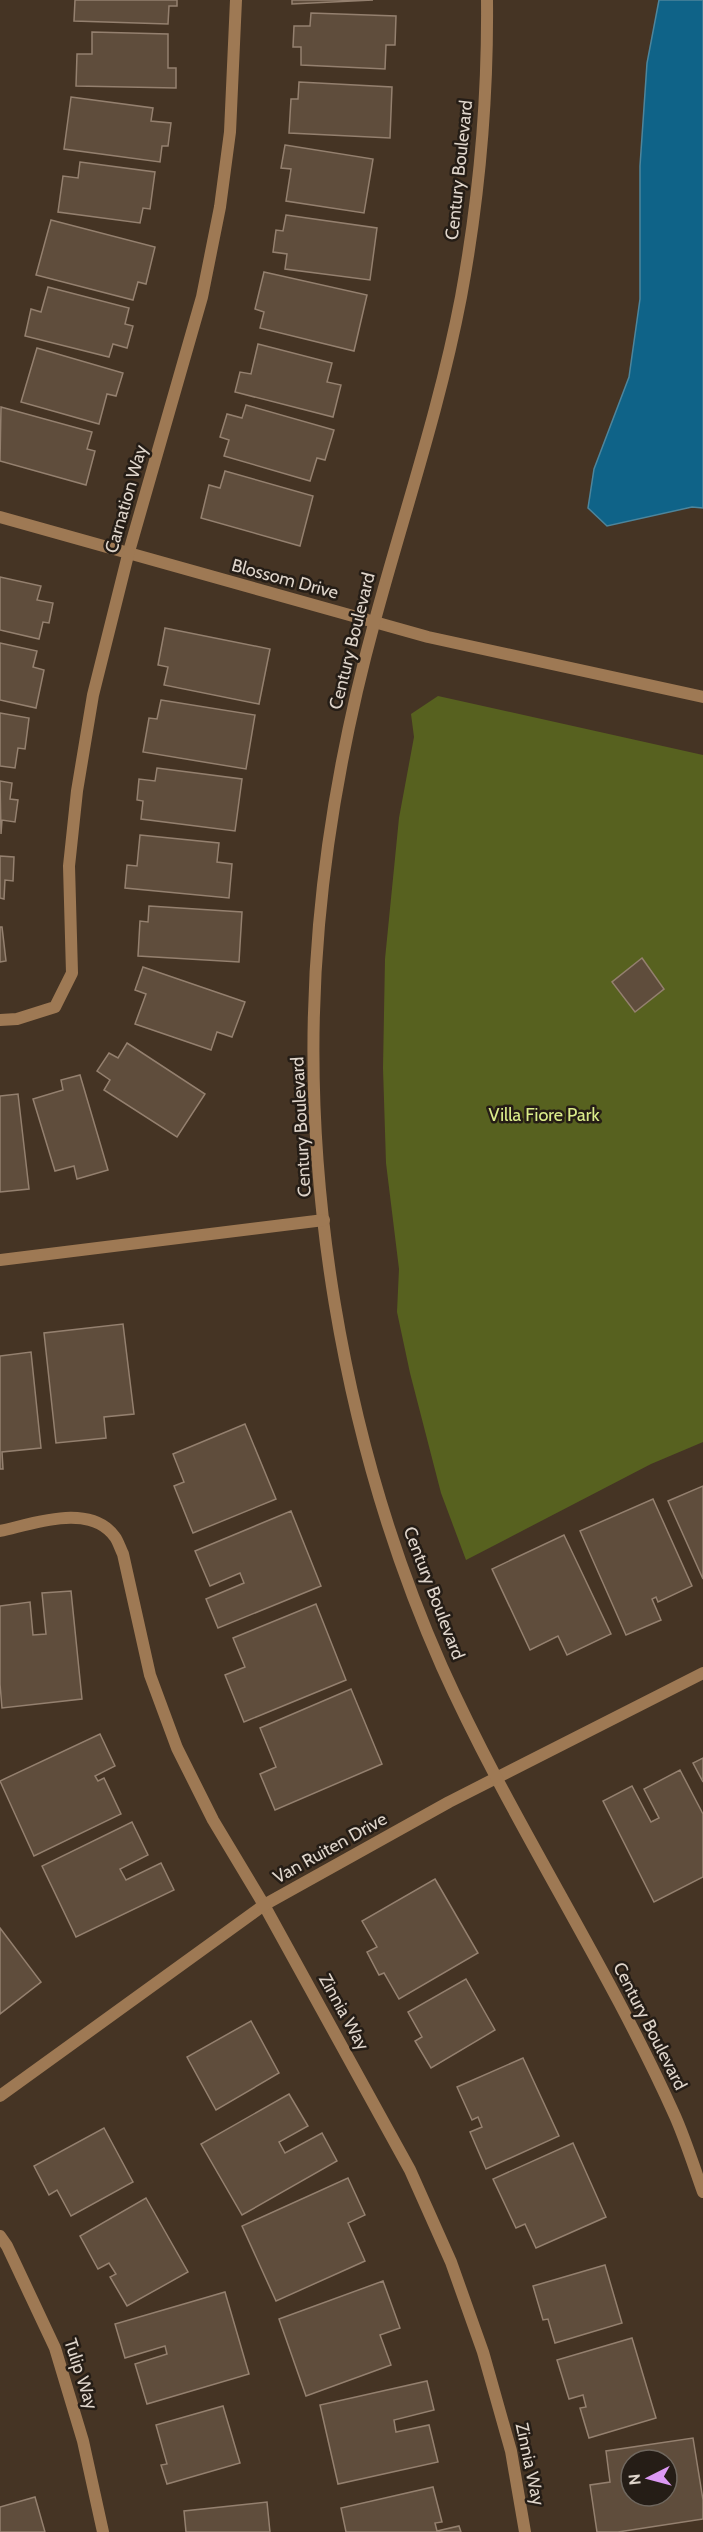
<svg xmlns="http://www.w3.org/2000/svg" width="703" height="2532" font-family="Cabin,sans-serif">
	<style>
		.green { fill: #57611f }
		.water { fill: #0f6388; stroke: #4d859c; stroke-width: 1.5 }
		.building { fill: #5f4d3c; stroke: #94806f; stroke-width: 1.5; fill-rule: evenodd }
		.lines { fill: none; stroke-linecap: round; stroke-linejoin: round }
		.minor { stroke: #9e7954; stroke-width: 12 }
		.tertiary { stroke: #9e7954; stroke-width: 12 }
		.labels { text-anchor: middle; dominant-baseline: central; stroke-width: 5; stroke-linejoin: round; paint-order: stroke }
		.street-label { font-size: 18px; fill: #dfd5cb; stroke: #251d16 }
		.park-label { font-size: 18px; fill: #dbec8a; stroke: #251d16 }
	</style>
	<rect width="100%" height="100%" fill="#453424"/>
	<!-- green -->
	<path class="green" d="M438,696L703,755V1442L651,1464L466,1560L441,1493L410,1373L397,1312L399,1269L386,1163L383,1068L385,959L399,818L414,737L411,714Z"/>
	<!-- water -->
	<path class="water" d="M659,0H703V508L692,507L607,526L588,508L594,469L629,377L640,299V166L647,63Z"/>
	<!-- building -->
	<g class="building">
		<path d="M75,0H177V6H169L168,24L74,21Z"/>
		<path d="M292,0H373L292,4Z"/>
		<path d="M311,13L396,16L395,45H386L385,69L301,65V47H293L294,26H310Z"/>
		<path d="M92,32L168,34V68H176V88L76,86L77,54H92Z"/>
		<path d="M299,82L392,87L390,138L289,133L291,99H298Z"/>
		<path d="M71,97L153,108L151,121L171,123L168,146H162L160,162L64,149Z"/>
		<path d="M285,145L373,159L364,213L286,201L291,169L281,168Z"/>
		<path d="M80,162L155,172L150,209L143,208L140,223L58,212L63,176L78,178Z"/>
		<path d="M286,215L377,228L370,280L285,269L287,254L273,252L276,230L283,231Z"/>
		<path d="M51,220L155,247L146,284L138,282L133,300L36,275Z"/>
		<path d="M264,272L367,295L354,351L260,328L264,312L255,309Z"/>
		<path d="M48,287L129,308L125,324L133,326L127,348L113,344L109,357L25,336L31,309L41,312Z"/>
		<path d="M258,344L332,363L327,382L341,385L333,417L235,392L240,372L251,374Z"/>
		<path d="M37,348L123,373L116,396L107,394L99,424L21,402Z"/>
		<path d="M246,405L334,430L325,460L317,458L310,481L224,456L229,440L220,437L227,414L242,418Z"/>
		<path d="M1,407L92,432L87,449L95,451L86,485L0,461Z"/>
		<path d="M225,471L313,496L300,546L201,518L209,485L220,488Z"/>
		<path d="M0,577L41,586L37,600L53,603L49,623L43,622L39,639L0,630Z"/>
		<path d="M165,628L270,649L259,704L164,685L168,667L158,665Z"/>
		<path d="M0,643L37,651L33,667L44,670L36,708L0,700Z"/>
		<path d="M161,700L255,715L246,769L143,752L149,718L157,719Z"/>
		<path d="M0,713L29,718L25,749L18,748L15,768L0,766Z"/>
		<path d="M157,768L242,779L235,831L141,819L143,801L137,800L139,779L155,781Z"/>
		<path d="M0,781L12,783L10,799L18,800L15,822L2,820L1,834Z"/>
		<path d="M140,835L219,843L217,862L232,864L229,898L125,888L127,865L137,866Z"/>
		<path d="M0,856L14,857L13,881L5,880L4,899L0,898Z"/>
		<path d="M149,906L242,912L239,962L138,956L140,921L148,922Z"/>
		<path d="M0,927H2L6,961L0,962Z"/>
		<path d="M642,958L664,989L635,1012L612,982Z"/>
		<path d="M143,967L245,1002L232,1037L217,1032L211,1050L135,1024L146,994L135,990Z"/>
		<path d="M127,1043L205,1094L177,1137L104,1090L110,1080L97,1071L109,1053L118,1058Z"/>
		<path d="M80,1075L108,1170L77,1179L74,1166L55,1171L33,1099L63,1090L61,1080Z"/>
		<path d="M18,1094L29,1189L0,1192V1096Z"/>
		<path d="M123,1324L134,1414L104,1417L106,1438L56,1443L44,1333Z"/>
		<path d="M31,1352L41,1448L2,1452L3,1469H0V1356Z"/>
		<path d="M245,1424L276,1499L193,1533L174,1486L184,1482L173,1454Z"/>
		<path d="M703,1486V1579L668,1501Z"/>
		<path d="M653,1499L692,1586L658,1602L656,1597L652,1599L661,1620L626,1635L580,1531Z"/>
		<path d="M291,1511L321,1586L218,1628L206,1599L244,1583L240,1573L210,1586L195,1551Z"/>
		<path d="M564,1535L611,1634L567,1655L558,1636L530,1650L492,1569Z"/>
		<path d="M71,1591L82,1699L2,1708L0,1684V1606L30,1602L33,1635L46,1634L42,1593Z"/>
		<path d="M316,1604L346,1680L244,1722L225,1675L245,1667L233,1638Z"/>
		<path d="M351,1689L382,1764L275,1810L260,1774L276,1767L260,1728Z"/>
		<path d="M100,1734L115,1766L95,1776L98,1781L104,1778L121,1814L34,1856L0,1781Z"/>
		<path d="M703,1758V1782L693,1763Z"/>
		<path d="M680,1770L703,1814V1877L654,1902L603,1801L632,1786L651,1822L659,1818L644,1789Z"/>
		<path d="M132,1822L148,1855L120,1869L126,1880L161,1863L174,1890L76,1937L42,1866Z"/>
		<path d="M435,1879L478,1953L399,1999L384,1973L379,1975L367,1952L377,1947L362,1921Z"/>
		<path d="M0,1928L41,1982L0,2014Z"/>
		<path d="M466,1979L495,2030L431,2068L415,2041L422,2037L408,2012Z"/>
		<path d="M251,2021L279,2073L216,2110L187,2057Z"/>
		<path d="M523,2058L559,2136L486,2169L470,2132L482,2127L478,2117L472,2120L457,2087Z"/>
		<path d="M289,2094L308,2126L279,2142L285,2153L322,2133L337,2161L242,2215L201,2144Z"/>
		<path d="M104,2128L133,2182L71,2216L57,2190L49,2195L34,2166Z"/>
		<path d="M573,2143L606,2217L536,2248L525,2224L516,2228L493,2179Z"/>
		<path d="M348,2178L365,2215L348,2223L365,2261L276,2301L242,2226Z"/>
		<path d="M146,2198L188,2272L127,2306L110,2277L116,2274L109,2263L98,2269L80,2236Z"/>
		<path d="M605,2265L622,2323L555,2343L548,2319L543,2320L533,2286Z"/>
		<path d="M383,2281L400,2328L380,2335L391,2365L306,2396L279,2319Z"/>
		<path d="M225,2292L249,2374L147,2404L135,2364L167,2354L165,2346L125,2358L115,2324Z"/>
		<path d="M632,2338L656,2418L589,2438L580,2408L586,2407L583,2395L569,2399L557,2360Z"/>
		<path d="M427,2381L434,2410L394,2420L396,2432L429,2425L438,2462L338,2484L320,2405Z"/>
		<path d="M223,2406L240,2463L167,2484L161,2465L167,2464L156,2425Z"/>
		<path d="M693,2438L703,2500V2519L618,2532H597L590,2485L610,2482L606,2451ZM631,2460H667V2496H631Z"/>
		<path d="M433,2487L442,2522L435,2523L437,2531L459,2526L461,2532H346L341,2508Z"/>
		<path d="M35,2497L45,2532H0V2507Z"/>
		<path d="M267,2502L270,2532H186L184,2511Z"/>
	</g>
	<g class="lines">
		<!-- minor -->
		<g class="minor">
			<path d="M0,517L428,637L703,697"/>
			<path d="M0,1020L17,1019L55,1007L72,973L69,866L77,791L93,695L128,555L202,297L220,207L230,132L236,0"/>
			<path d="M0,1531C33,1524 90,1502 115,1537C118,1541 120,1548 123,1554L150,1675L177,1748L213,1820L264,1905L410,2170L451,2262L483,2352L511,2451L525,2532"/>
			<path d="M0,2096L264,1905L449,1802L703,1673"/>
			<path d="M0,2236L7,2246L55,2348L83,2441L103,2532"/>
		</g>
		<!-- tertiary -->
		<g class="tertiary">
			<path d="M487,0C488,100 479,199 461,297C440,407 404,513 375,620C348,719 328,822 319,925C297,1171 342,1441 442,1667C511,1821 606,1962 675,2116C686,2141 694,2167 703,2192"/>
			<path d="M0,1260L324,1220"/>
		</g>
	</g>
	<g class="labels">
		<!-- street labels -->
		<g class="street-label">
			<text transform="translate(459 170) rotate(-84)">Century Boulevard</text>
			<text transform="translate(126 499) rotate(-74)">Carnation Way</text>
			<text transform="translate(285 579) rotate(15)">Blossom Drive</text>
			<text transform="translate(352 641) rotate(-76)">Century Boulevard</text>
			<text transform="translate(301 1127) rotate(-93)">Century Boulevard</text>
			<text transform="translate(434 1593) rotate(69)">Century Boulevard</text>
			<text transform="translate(330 1848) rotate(-29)">Van Ruiten Drive</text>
			<text transform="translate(344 2012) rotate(61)">Zinnia Way</text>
			<text transform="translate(650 2026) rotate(63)">Century Boulevard</text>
			<text transform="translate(81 2374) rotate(72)">Tulip Way</text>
			<text transform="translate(530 2464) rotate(78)">Zinnia Way</text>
		</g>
		<!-- park labels -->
		<g class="park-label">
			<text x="544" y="1115">Villa Fiore Park</text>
		</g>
	</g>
	<!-- north arrow -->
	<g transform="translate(649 2478) rotate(264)"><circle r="28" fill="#251d16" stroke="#6f675e" stroke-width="1.5"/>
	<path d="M0-4.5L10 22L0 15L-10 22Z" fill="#dd99f4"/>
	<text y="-9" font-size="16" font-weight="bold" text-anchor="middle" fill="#dfd5cb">N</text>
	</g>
</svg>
